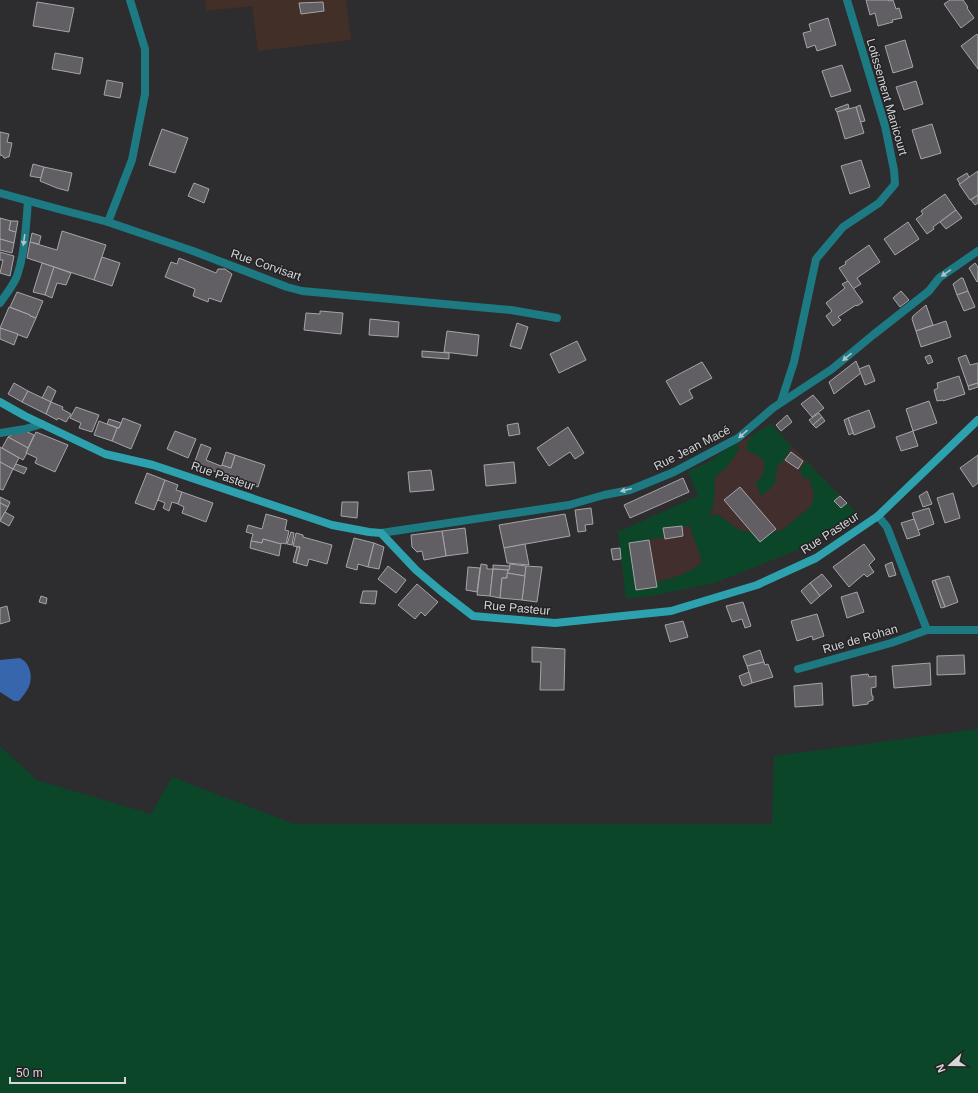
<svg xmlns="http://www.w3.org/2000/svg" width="978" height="1093" font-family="Arial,sans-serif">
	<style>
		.industrial { fill: #422f28 }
		.education { fill: #422e2c }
		.green { fill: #0b4629; fill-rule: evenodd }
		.water { fill: #3866ad }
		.building { fill: #615f63; stroke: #a6a4a8 }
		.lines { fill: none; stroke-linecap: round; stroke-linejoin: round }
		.street { stroke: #1d7a83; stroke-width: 8 }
		.secondary { stroke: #2da1ad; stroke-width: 8 }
		.oneway { fill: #b1c3c6 }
		.labels { text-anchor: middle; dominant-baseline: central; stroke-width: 3; stroke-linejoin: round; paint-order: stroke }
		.street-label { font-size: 12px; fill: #d6d5d7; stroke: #232225 }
	</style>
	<rect width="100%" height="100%" fill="#2d2c2f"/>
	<!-- industrial -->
	<path class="industrial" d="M205,0H346L351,40L258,51L252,6L206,11Z"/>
	<!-- education -->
	<path class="education" d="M771,424L856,512L795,551L732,576L714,583L656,595L626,599L618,532L698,496L688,471L709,462L721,453Z"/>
	<!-- green -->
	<g class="green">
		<path d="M771,424L792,447L783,461L777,467L775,483L770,489L761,496L756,483C762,478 765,469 764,462L760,457L745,449L751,436Z"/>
		<path d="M737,443L739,449L737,453L726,468L719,473L715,478L714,503L709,517L717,514L739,530L752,532L760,542L773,532L782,530L809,508L812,504L814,495L809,478L805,479L799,471L806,461L840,496L834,501L840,508L847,503L856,512L795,551L732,576L714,583L656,595L626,599L618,532L698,496L688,471L709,462L721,453ZM689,525L699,552L702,562C692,573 671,579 656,582L657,587L636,590L629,543L665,537L664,528L682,526L684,527Z"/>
		<path d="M978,729V1093H0V746L37,780L151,814L172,777L294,824H772L774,756Z"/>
	</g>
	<!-- water -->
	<path class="water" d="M20,658C25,661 28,664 30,671C33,684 27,691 19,701H14L0,692V660Z"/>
	<!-- building -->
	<g class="building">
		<path d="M866,0H888L889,1L893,0L896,9L899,8L902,18L892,20L893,22L878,26L875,13L870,15Z"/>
		<path d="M950,0H963L968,7L967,8L974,18L961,28L944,4Z"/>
		<path d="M37,2L74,8L69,32L33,26Z"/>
		<path d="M323,2L324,11L301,14L299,3Z"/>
		<path d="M828,18L836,45L817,51L815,45L807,48L803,33L811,31L809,24Z"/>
		<path d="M977,34L978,36V69L961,46Z"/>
		<path d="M905,40L913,67L893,73L885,46Z"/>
		<path d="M55,53L83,58L80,74L52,69Z"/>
		<path d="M842,65L851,91L831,97L822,71Z"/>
		<path d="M107,80L123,83L120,98L104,95Z"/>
		<path d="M916,81L923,104L904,110L896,87Z"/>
		<path d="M848,104L849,108L837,112L835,109Z"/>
		<path d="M860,105L865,121L860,122L856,107Z"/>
		<path d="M856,107L864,133L845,139L837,112Z"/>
		<path d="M932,124L941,153L921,159L912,130Z"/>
		<path d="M162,129L188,138L175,173L149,165Z"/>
		<path d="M0,132L9,134L7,142L12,143L9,157H7L6,158H4L3,156L0,155Z"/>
		<path d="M861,160L870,187L850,194L841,166Z"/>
		<path d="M33,164L44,167L41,178L30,176Z"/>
		<path d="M44,167L72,173L68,191L57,188L40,181Z"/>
		<path d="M978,171V195L970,200L959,184Z"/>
		<path d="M967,173L969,177L960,184L957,179Z"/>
		<path d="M194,183L209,189L204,203L188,196Z"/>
		<path d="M945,194L956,210L933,227L934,229L927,234L916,219L923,214L921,211Z"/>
		<path d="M978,195V203L975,205L971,200Z"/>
		<path d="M956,210L962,218L946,229L940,222Z"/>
		<path d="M0,218L11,221L9,230L16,232L14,243L0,239Z"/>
		<path d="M11,221H18L16,232L9,230Z"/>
		<path d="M908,222L919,239L895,255L884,239Z"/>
		<path d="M62,231L106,245L94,280L27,258L30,242L57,250Z"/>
		<path d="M32,233L41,236L39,244L30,242Z"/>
		<path d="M0,239L14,243L12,253L0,250Z"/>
		<path d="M869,245L880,262L857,278L861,284L853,289L839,268L846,264L845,262Z"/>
		<path d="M0,252L14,256L10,276L0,273L3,260H0Z"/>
		<path d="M102,257L120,263L112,286L94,280Z"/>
		<path d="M179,258L216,273L218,269H225L232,274L221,302L209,298L208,302L193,296L195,289L165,277L171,262L177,264Z"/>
		<path d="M42,263L54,267L45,295L33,292Z"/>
		<path d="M975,263L978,267V281L977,282L969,268Z"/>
		<path d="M54,267L71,273L66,285L57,283L52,298L45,295Z"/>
		<path d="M961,278H963L968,291L957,295L953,284Z"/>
		<path d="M848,281L863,302L857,306L856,305L838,317L841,320L833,326L826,316L832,311L826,303L845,288L842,284Z"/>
		<path d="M901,291L909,300L900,307L893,298Z"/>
		<path d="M968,291L975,307L964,311L957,295Z"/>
		<path d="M17,292L43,301L36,318L30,316V315L10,307Z"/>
		<path d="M926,305L933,325L916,331L912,319L913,316Z"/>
		<path d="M9,307L30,315V316L36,318L27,338L0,328Z"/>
		<path d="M320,311L343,313L341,334L304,330L306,313L320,314Z"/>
		<path d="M370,319L399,322L398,337L369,335Z"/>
		<path d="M946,321L951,337L921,347L916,331Z"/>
		<path d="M517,323L528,327L521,349L510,346Z"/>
		<path d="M0,328L18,334L14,345L0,339Z"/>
		<path d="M447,331L479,335L477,356L444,352Z"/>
		<path d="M577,341L586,360L559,373L550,354Z"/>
		<path d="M422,351L449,353V359L422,357Z"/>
		<path d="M930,355L933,362L928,364L925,357Z"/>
		<path d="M966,355L970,365L978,363V383L968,386L958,358Z"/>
		<path d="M856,361L861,373L834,394L829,382Z"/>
		<path d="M702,362L712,378L689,390L693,398L680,405L666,381Z"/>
		<path d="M869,365L875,381L865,385L859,369Z"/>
		<path d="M959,376L965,394L943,401V400L937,401L934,390L938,388L937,383Z"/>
		<path d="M14,383L28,391L22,402L8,394Z"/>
		<path d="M978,383V387L969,390L968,386Z"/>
		<path d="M48,386L56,391L51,402L42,398Z"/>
		<path d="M28,391L51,402L46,414L22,402Z"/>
		<path d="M813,395L824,408L812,417L801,404Z"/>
		<path d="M929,401L937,423L913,431L906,409Z"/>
		<path d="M51,402L63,407L62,409L71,414L66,422L58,418L57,420L46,414Z"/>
		<path d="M76,407L99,415L92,432L79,428L81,423L70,418Z"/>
		<path d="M869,410L875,427L854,435L848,418Z"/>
		<path d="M819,413L822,417L813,425L809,420Z"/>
		<path d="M787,415L792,422L781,431L776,425Z"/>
		<path d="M822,417L825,421L816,428L813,425Z"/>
		<path d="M123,418L141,425L131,449L112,441L117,428H119Z"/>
		<path d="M848,418L853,433L849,435L844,420Z"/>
		<path d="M109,419L121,423L119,428L107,424Z"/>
		<path d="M99,421L117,428L112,441L94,435Z"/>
		<path d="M518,423L520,434L509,436L507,425Z"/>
		<path d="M568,427L584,453L575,459L570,452L549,466L537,448Z"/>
		<path d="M20,430H23L34,435L28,448L8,437Z"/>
		<path d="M175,431L196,439L188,458L167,449Z"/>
		<path d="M913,431L918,446L901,451L896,437Z"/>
		<path d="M36,432L68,445L55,472L35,463L37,458L26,453Z"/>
		<path d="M8,437L28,448L26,453H27L23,460L2,448Z"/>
		<path d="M201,444L211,448L206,460L221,466L222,465L231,468L235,455L265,465L258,487L194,464Z"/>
		<path d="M0,447L19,458L13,469L0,462Z"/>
		<path d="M226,452L235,455L231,468L222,465Z"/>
		<path d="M791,452L803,461L798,469L785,460Z"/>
		<path d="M978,455V483L973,487L960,468Z"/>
		<path d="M0,462L13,469L3,490L0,489Z"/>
		<path d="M514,462L516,483L486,486L484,465Z"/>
		<path d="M16,464L27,468L24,474L13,469Z"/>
		<path d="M431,470L434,490L410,492L408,472Z"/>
		<path d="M147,473L165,480L154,510L135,503Z"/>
		<path d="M683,478L689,492L630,518L624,505Z"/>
		<path d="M165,480L178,485L176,490L182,492L178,504L172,502L169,511L163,508L165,503L158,500Z"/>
		<path d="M740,487L776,529L760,542L724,500Z"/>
		<path d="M927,491L932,504L923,507L919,496Z"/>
		<path d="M182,492L213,503L206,522L182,513L184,507L178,504Z"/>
		<path d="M953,493L960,518L945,523L937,498Z"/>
		<path d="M840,496L847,503L841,508L834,501Z"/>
		<path d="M0,497L10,502L8,507L0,503Z"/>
		<path d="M342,502H358L357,518L341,516Z"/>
		<path d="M0,503L8,507L0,521Z"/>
		<path d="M591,508L593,524L585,525L586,531L578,532L575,510Z"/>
		<path d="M929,508L934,524L918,530L912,513Z"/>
		<path d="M5,512L14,517L9,526L0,521Z"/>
		<path d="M266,514L287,520L285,530L289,531L286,544L282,543L281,544L263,539L262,543L251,541L253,534L246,532L248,525L262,529Z"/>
		<path d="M565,514L570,536L504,548L499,525Z"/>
		<path d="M914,519L920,535L907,539L901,523Z"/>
		<path d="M682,526L683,536L665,539L663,528Z"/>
		<path d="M465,528L468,553L446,556L442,531Z"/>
		<path d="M442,531L446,556L424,560L422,551L417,552L412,547L411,535Z"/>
		<path d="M291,532L294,533L292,545L287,544Z"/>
		<path d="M296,533L303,535V537L332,545L327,564L309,559L307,566L296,563L300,547L293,546Z"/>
		<path d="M354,538L374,543L368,567L358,564L357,570L346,567Z"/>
		<path d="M263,539L281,544L279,556L250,548L251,541L262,543Z"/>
		<path d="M649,540L657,587L636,590L629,543Z"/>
		<path d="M374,543L384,547L379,569L368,567Z"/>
		<path d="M525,544L529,565L507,563L504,548Z"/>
		<path d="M864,544L875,559L869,565L874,572L867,577L864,574L849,587L833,567Z"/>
		<path d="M297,547H300L296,563L293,562Z"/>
		<path d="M620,548L621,559L613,560L611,549Z"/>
		<path d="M892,562L896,575L889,577L885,565Z"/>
		<path d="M481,564L487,565V569H493L490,596L477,595Z"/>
		<path d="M510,564L526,566L525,576L507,573L508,570H509Z"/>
		<path d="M493,565L510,566L509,570L493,569Z"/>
		<path d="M388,566L406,580L396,593L378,579Z"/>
		<path d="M526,566L542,567L537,602L522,600Z"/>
		<path d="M468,567L480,568L477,592L466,590Z"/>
		<path d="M493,569L508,570L507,578H502L500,598L490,596Z"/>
		<path d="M507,573L525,576L522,600L500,598L502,578H507Z"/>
		<path d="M822,574L832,586L820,596L810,583Z"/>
		<path d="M949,576L958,602L945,607L935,580Z"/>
		<path d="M935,580L945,607L941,608L932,581Z"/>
		<path d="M810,583L820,596L811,604L801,591Z"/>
		<path d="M417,584L438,602L425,616L421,612L415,619L398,605Z"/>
		<path d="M363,591H377L375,604L360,603Z"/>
		<path d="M857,592L864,612L847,618L841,597Z"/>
		<path d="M41,596L47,598L46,604L39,602Z"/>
		<path d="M743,602L751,626L745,628L742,619L732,622L726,606Z"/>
		<path d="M7,606L10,621L0,624V608Z"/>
		<path d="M817,614L824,636L813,640L812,636L797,641L791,621Z"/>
		<path d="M683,621L688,637L670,642L665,625Z"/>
		<path d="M532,647L565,649L564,690H540L541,662H532Z"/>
		<path d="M760,650L764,662L747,666L743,656Z"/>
		<path d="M964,655L965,674L937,675V656Z"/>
		<path d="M764,662L765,665L768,664L773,677L752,683L747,666Z"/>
		<path d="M930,663L931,685L894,688L892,666Z"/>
		<path d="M749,672L752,683L744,686L742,685L739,676Z"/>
		<path d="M868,674L869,677L876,676V687L871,688L872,696H873V700L868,702V704L853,706L851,676Z"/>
		<path d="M822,683L823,705L795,707L794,686Z"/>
	</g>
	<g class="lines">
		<!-- street -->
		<g class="street">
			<path d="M0,193L62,210L108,222L193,251L287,287L302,291L511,310L557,318"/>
			<path d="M108,222L132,160L145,94V49L130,0"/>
			<path d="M0,303C6,294 13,286 17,276C25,253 26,225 28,201"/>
			<path d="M781,402L794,362L816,259L843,227L879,203L895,184L894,170L885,126L847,0"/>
			<path d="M0,433L25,429L42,424"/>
			<path d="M878,516L887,527L927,630"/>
			<path d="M381,533L569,505L604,495L630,490L674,472L738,438L773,408L832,369L873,335L929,291L939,278L978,251"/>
			<path d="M798,669L891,643L927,630H978"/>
		</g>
		<!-- secondary -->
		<path class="secondary" d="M0,402L25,416L105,454L153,465L332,525L369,532L381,533L416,570L442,592L473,616L555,623L671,611L757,585L816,558L878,516L978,420"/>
	</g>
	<!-- one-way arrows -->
	<defs><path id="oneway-solid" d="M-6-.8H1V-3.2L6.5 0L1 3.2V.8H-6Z"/></defs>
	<g class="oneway">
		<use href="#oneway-solid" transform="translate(24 240) rotate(98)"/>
		<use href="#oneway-solid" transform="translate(946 273) rotate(145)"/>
		<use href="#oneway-solid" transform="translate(847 357) rotate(140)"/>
		<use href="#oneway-solid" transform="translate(743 434) rotate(139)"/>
		<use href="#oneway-solid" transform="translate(626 490) rotate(166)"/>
	</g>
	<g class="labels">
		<!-- street labels -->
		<g class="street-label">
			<text transform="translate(887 97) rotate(74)">Lotissement Manicourt</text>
			<text transform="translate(266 265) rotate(19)">Rue Corvisart</text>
			<text transform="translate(692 448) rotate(-27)">Rue Jean Macé</text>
			<text transform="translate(223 476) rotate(19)">Rue Pasteur</text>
			<text transform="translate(830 533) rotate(-33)">Rue Pasteur</text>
			<text transform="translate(517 608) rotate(5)">Rue Pasteur</text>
			<text transform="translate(860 639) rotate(-16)">Rue de Rohan</text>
		</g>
	</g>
	<!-- north arrow -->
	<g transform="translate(950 1065) rotate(249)" stroke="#232225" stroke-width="3" paint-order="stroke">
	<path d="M0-3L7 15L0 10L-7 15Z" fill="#d6d5d7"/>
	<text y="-6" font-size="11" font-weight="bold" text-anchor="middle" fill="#d6d5d7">N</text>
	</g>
	<!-- scale -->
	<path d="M10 1077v6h115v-6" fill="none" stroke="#d6d5d7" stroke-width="2"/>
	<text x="16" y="1077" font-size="12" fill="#d6d5d7" stroke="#232225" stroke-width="3" paint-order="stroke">50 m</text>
</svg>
